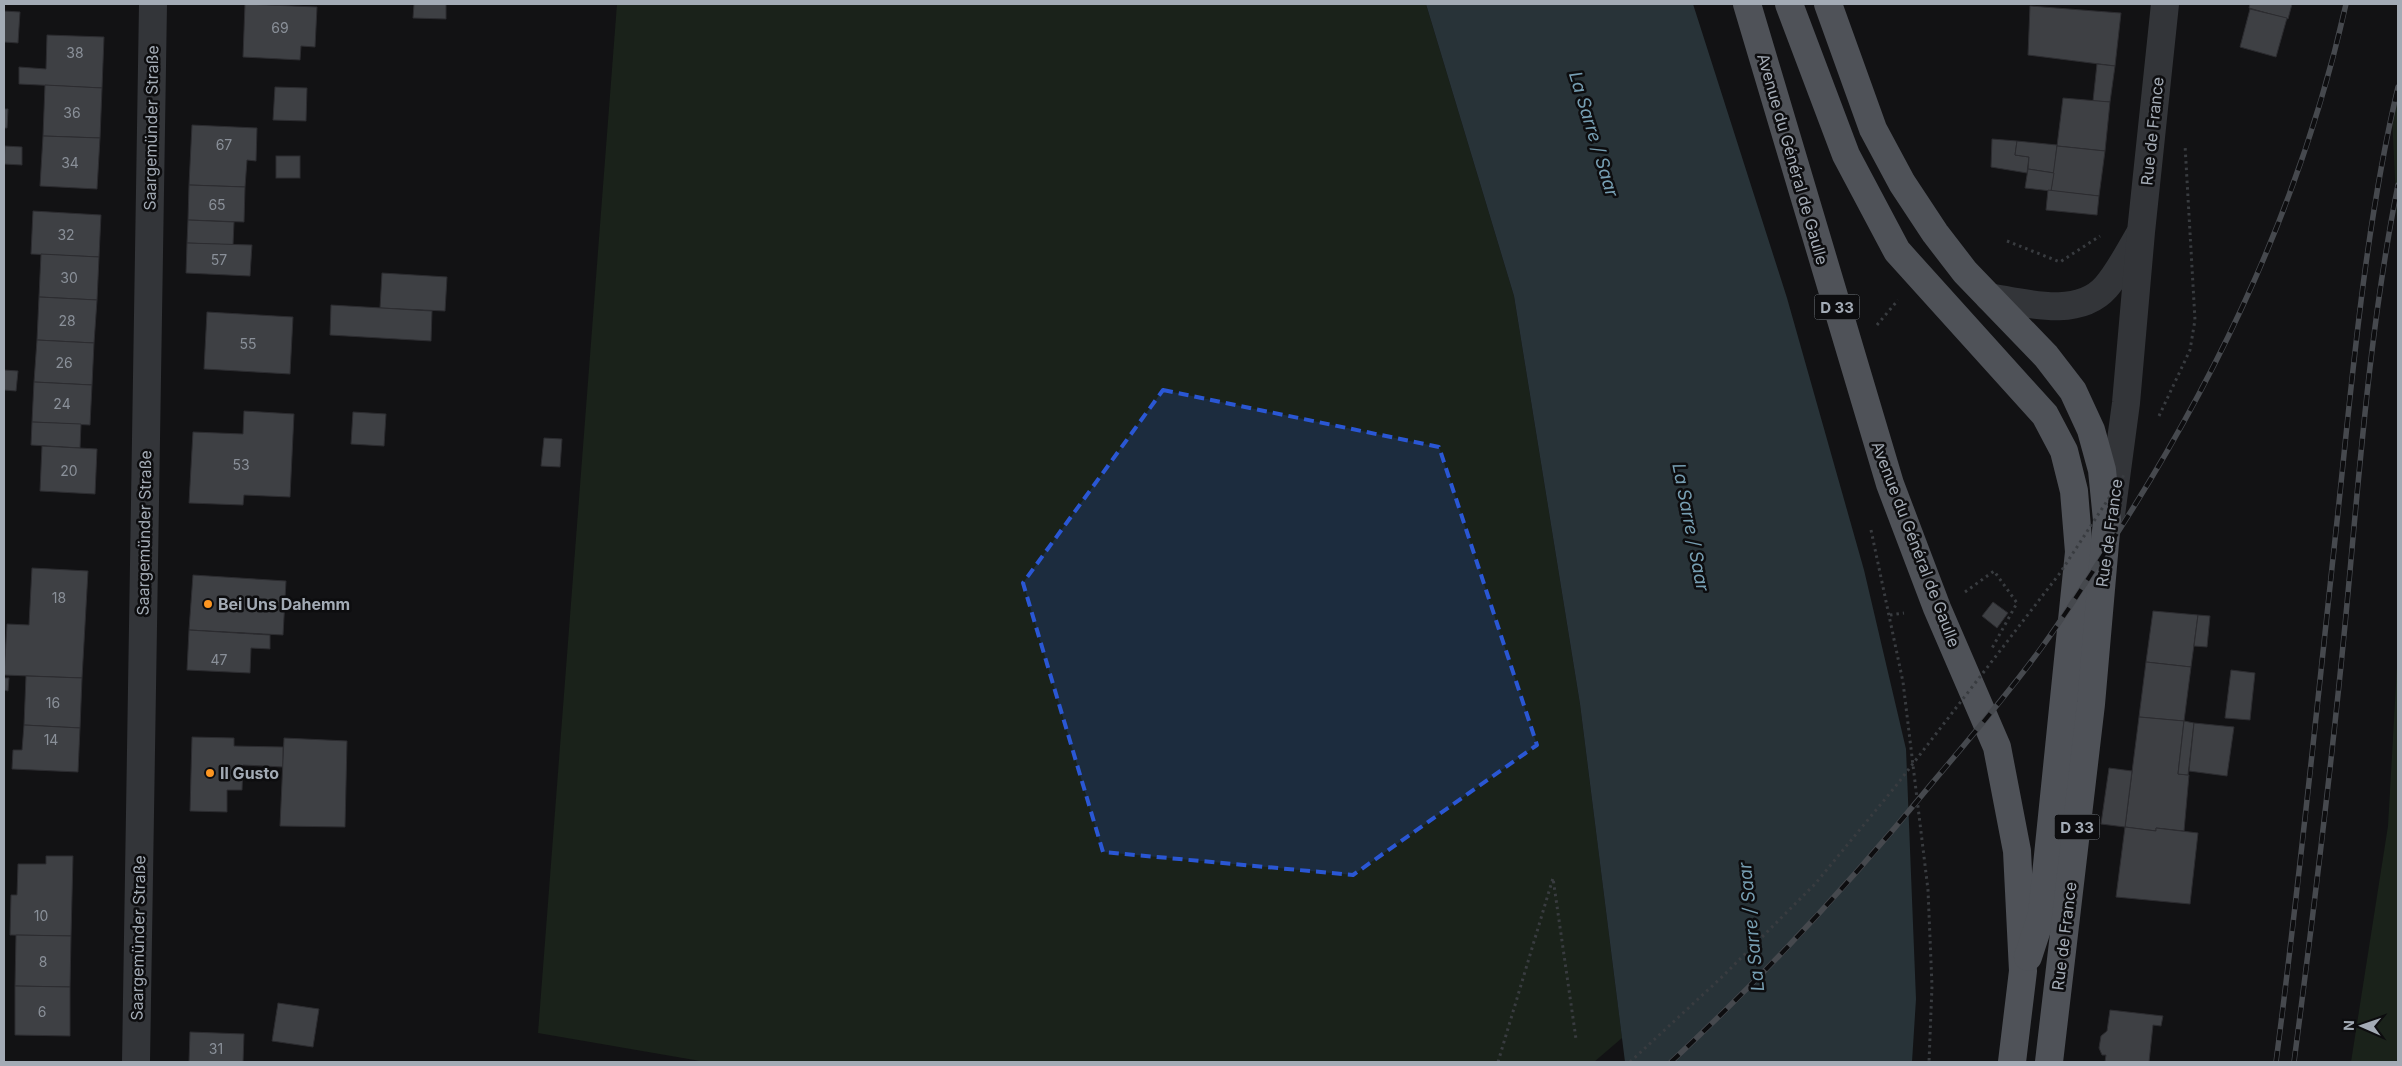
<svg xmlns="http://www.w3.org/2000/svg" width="2402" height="1066" font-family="Inter,sans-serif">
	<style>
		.green { fill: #1a221a }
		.water { fill: #283338 }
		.building { fill: #3e4044; stroke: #2c2c30 }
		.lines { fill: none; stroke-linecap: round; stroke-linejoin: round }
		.path { stroke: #393c40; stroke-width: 3; stroke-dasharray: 2.5 4; stroke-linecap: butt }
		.minor { stroke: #333539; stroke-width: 28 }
		.major { stroke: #4f5258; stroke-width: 28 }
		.rail-casing { stroke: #46494e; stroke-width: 5.5 }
		.rail { stroke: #0d0d0f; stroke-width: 4; stroke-dasharray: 11; stroke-linecap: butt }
		.path-bridge { stroke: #393c40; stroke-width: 3; stroke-dasharray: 2.5 4; stroke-linecap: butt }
		.marked { fill: #2a57d4; fill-opacity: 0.2; stroke: #2a57d4; stroke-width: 4; stroke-dasharray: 10 6; stroke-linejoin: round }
		.poi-dot { fill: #fd9621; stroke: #0d0d0f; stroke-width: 2 }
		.labels { text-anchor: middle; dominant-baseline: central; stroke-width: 5; stroke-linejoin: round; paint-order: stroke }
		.number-label { font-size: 14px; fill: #8a9099 }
		.shield { fill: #0d0d0f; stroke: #767c83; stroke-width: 1 }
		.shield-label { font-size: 15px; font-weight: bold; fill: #a3abb5 }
		.street-label { font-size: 16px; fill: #a3abb5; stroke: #0d0d0f }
		.poi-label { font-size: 16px; font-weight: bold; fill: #a3abb5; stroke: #0d0d0f; text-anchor: start }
		.water-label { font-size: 18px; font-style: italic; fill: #779fb3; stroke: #0d0d0f }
	</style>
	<rect width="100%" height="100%" fill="#121214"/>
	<!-- green -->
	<g class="green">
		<path d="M617,4H1426L1514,296L1580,704L1622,1038L1594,1062H706L538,1033Z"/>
		<path d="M2398,91V244L2392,115Z"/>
		<path d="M2398,649V1062H2351L2388,826Z"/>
	</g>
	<!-- water -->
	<path class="water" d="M1426,4H1693L1787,298L1864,570L1906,749L1916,999L1912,1062H1625L1580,704L1514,296Z"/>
	<!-- building -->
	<g class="building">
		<path d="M245,4L317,7L315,47L301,46L300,60L243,57Z"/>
		<path d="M414,4H446V19L413,18Z"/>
		<path d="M2250,4H2292L2288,19L2249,8Z"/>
		<path d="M2030,6L2121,13L2115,66L2028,55Z"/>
		<path d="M2250,9L2287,18L2276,57L2240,47Z"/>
		<path d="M4,11L20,12L18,43L4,42Z"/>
		<path d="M47,35L104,37L102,88L19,84V67L46,69Z"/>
		<path d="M2097,64L2115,66L2110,102L2093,101Z"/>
		<path d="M45,85L102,88L100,138L43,136Z"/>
		<path d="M275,87L307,88L306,121L273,120Z"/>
		<path d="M2063,98L2110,102L2105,151L2057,146Z"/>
		<path d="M4,109H8L7,128H4Z"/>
		<path d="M192,125L257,128L256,161L247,160L245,187L189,185Z"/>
		<path d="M43,136L100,138L97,189L40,186Z"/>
		<path d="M1992,139L2017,141L2015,155L2029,157L2027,173L1991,167Z"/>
		<path d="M2017,141L2057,145L2054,173L2028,169L2029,157L2015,155Z"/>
		<path d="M5,146L22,147V165L4,164Z"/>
		<path d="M2057,146L2105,151L2099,196L2051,191Z"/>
		<rect x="276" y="156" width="24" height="22"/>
		<path d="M2028,169L2054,173L2051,191L2025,188Z"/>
		<path d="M189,185L245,187L244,222L188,220Z"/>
		<path d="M2048,190L2099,196L2097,215L2046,210Z"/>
		<path d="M33,211L101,215L99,257L31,254Z"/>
		<path d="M188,220L234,222L233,245L187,243Z"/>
		<path d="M187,243L252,245L250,276L186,273Z"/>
		<path d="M41,254L99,257L97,300L39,297Z"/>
		<path d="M382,273L447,277L445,311L380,308Z"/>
		<path d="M39,297L97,300L94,343L37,340Z"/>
		<path d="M331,305L432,311L431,341L330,335Z"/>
		<path d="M207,312L293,317L290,374L204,369Z"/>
		<path d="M37,340L94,343L92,385L34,382Z"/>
		<path d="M4,370L18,371L16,391L4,390Z"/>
		<path d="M34,382L92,385L90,425L32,422Z"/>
		<path d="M244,411L294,414L290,497L244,495L243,505L189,503L193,432L243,434Z"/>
		<path d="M353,412L386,414L384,446L351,444Z"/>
		<path d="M32,422L81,424L80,448L31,445Z"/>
		<path d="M544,438L562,439L560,467L541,466Z"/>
		<path d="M42,446L97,449L95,494L40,491Z"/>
		<path d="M32,568L88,571L82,678L4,675L7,624L29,625Z"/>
		<path d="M193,575L286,581L283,635L189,630Z"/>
		<path d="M1993,602L2008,613L1997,628L1982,616Z"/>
		<path d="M2153,611L2198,615L2191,667L2146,662Z"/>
		<path d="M2198,615L2210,616L2207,647L2194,646Z"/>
		<path d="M189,630L270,635V649L251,648L250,673L187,670Z"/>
		<path d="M2146,662L2191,667L2184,721L2139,717Z"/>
		<path d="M2231,670L2255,673L2250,720L2225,718Z"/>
		<path d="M26,676L82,678L80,728L24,725Z"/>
		<path d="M4,678H9L8,691L4,690Z"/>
		<path d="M2139,717L2184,721L2178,774L2189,775L2184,831L2156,828V831L2125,827Z"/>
		<path d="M2184,721L2194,723L2188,775L2178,774Z"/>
		<path d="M2194,723L2234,727L2227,776L2189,771Z"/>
		<path d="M24,725L80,728L78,772L12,769L13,750H22Z"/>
		<path d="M192,737L234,738V746L283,747V767L243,765L242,790H227V812L190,811Z"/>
		<path d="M284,738L347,741L345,827L280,826Z"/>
		<path d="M2109,768L2132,771L2125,827L2101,824Z"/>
		<path d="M2125,827L2156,831V828L2198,833L2190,904L2116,897Z"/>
		<path d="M46,856H73L71,936L10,935L11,895H17L18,864H46Z"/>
		<path d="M16,935L71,936L70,987L15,986Z"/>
		<path d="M15,986L70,987V1036L15,1035Z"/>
		<path d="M278,1003L319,1009L313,1047L272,1041Z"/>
		<path d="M2110,1010L2163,1016L2161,1026L2153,1025L2149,1062H2105L2106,1055H2102L2099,1048L2101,1036L2107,1031Z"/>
		<path d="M190,1032L244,1034L243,1062H189Z"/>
	</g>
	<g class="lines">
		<!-- path -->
		<g class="path">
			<path d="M2007,241L2060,262L2100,236"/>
			<path d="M1877,325L1898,300"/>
			<path d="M2159,416L2190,350L2195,320L2185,145"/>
			<path d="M1871,530L1903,682L1928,890L1932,986L1929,1062"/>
			<path d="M1965,592L1994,571L2017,603L1991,650"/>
			<path d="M1890,615L1904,613"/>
			<path d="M1498,1062L1553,878L1576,1039"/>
		</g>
		<!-- minor -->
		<g class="minor">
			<path d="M1989,297C2025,303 2078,319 2106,287C2119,272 2129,252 2139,235"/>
			<path d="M2111,515L2126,403L2141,232L2165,4"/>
			<path d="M136,1062L153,4"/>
		</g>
		<!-- major -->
		<g class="major">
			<path d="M1747,4L1890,484L1937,608L1997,747L2017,851L2023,971L2012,1062"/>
			<path d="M1789,4L1846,155L1897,251L2045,415L2064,451L2074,491L2079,552L2042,914L2028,957"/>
			<path d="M1828,4L1873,129L1902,183L1935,233L1965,272L2046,356L2073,391L2091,430L2102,470L2107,520L2091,704L2049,1062"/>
		</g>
		<!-- rail casing -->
		<g class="rail-casing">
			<g id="rail">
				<path d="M1671,1062C1765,975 1852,881 1933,782C1970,738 2008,694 2042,647C2068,611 2092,573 2116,535C2222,370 2303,196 2346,4"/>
				<path d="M2276,1062C2300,879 2318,696 2338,512C2353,370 2365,228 2398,87"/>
				<path d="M2294,1062C2313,917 2331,771 2345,625C2359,478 2369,330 2398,185"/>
			</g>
		</g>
		<!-- rail -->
		<use href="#rail" class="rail"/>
		<!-- path-bridge -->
		<path class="path-bridge" d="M1630,1062L1723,976L1815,884L1895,787L2060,573L2124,475"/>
	</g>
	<!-- marked area -->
	<path class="marked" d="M1163,390L1439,447L1537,745L1353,875L1103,852L1023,583Z"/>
	<!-- markers -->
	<g class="poi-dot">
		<circle cx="208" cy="604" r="5"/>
		<circle cx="210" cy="773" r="5"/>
	</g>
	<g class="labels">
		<!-- number labels -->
		<g class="number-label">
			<text x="280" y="27">69</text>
			<text x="75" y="52">38</text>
			<text x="72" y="112">36</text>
			<text x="224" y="144">67</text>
			<text x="70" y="162">34</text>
			<text x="217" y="204">65</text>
			<text x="66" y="234">32</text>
			<text x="219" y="259">57</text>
			<text x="69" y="277">30</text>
			<text x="67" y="320">28</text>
			<text x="248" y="343">55</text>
			<text x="64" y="362">26</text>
			<text x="62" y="403">24</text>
			<text x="241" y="464">53</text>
			<text x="69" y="470">20</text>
			<text x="59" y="597">18</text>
			<text x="219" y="659">47</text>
			<text x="53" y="702">16</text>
			<text x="51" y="739">14</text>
			<text x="41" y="915">10</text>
			<text x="43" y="961">8</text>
			<text x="42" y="1011">6</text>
			<text x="216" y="1048">31</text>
		</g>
		<!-- shield labels -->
		<g class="shield">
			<rect x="1814.5" y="294.5" width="45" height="25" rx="4"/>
			<rect x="2054.5" y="814.5" width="45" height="25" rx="4"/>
		</g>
		<g class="shield-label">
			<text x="1837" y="307">D 33</text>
			<text x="2077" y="827">D 33</text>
		</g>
		<!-- street labels -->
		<g class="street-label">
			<text transform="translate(151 128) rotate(-89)">Saargemünder Straße</text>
			<text transform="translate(2152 131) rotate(-84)">Rue de France</text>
			<text transform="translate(1793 159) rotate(74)">Avenue du Général de Gaulle</text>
			<text transform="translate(144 533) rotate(-89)">Saargemünder Straße</text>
			<text transform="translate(2109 533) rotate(-82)">Rue de France</text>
			<text transform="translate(1916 544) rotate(69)">Avenue du Général de Gaulle</text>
			<text transform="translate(2064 936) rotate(-83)">Rue de France</text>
			<text transform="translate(138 938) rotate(-89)">Saargemünder Straße</text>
		</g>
		<!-- poi labels -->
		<g class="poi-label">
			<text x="218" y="604">Bei Uns Dahemm</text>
			<text x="220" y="773">Il Gusto</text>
		</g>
		<!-- water labels -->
		<g class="water-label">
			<text transform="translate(1594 134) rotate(73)">La Sarre / Saar</text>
			<text transform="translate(1691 527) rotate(79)">La Sarre / Saar</text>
			<text transform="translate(1751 927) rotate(-96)">La Sarre / Saar</text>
		</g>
	</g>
	<!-- border -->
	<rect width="2402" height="1066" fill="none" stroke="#a3abb5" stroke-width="10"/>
	<!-- north arrow -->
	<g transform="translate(2362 1026) rotate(272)" stroke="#0d0d0f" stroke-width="4" paint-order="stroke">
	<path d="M0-4L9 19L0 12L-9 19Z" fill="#a3abb5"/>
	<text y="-8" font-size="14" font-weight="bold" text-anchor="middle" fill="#a3abb5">N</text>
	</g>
</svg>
